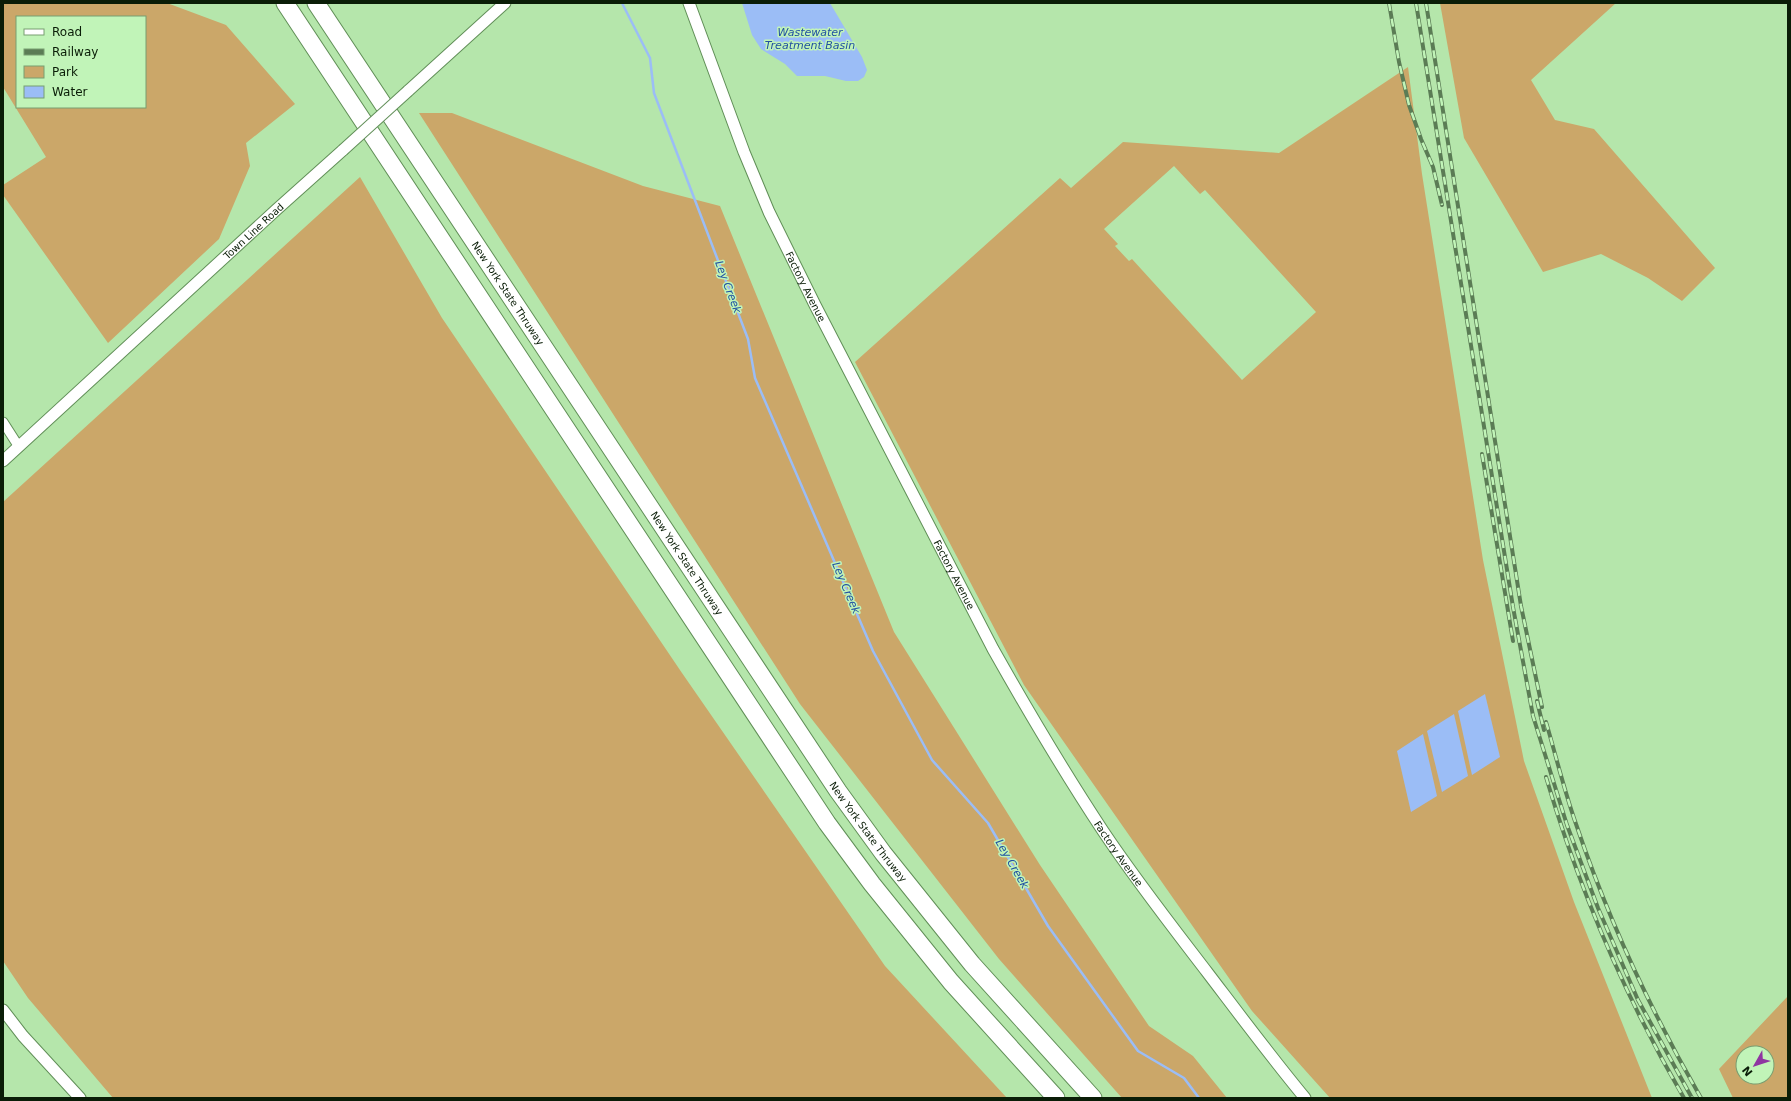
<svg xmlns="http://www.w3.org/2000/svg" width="1791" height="1101" font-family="'DejaVu Sans',sans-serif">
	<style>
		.green { fill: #cba769; fill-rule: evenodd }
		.water { fill: #9bbdf6 }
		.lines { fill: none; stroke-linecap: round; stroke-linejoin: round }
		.stream { stroke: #9bbdf6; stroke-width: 2.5 }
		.minor-casing { stroke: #618f58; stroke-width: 11 }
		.tertiary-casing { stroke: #618f58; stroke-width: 13 }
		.motorway-casing { stroke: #618f58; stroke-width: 19 }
		.minor { stroke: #fff; stroke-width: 9 }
		.tertiary { stroke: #fff; stroke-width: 11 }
		.motorway { stroke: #fff; stroke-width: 17 }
		.rail-casing { stroke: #5b7c55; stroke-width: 4 }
		.rail { stroke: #c1f4b8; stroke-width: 2.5; stroke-dasharray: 8; stroke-linecap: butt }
		.tertiary-bridge-casing { stroke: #618f58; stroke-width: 13; stroke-linecap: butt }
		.tertiary-bridge { stroke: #fff; stroke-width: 11 }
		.labels { text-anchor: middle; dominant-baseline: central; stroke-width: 3; stroke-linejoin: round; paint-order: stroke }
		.street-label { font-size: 10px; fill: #0a1d07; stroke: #c1f4b8 }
		.water-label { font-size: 11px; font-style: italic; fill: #2150a2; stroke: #c1f4b8 }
	</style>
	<rect width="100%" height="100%" fill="#b5e6ab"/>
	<!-- green -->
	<g class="green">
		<path d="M3,3H167L226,25L295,104L246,143L250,166L219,239L108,343L3,195V185L46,157L3,87ZM17,17H145V107H17Z"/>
		<path d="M1440,3H1616L1531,80L1555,120L1594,129L1715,268L1682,301L1648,278L1601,254L1543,272L1464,138Z"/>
		<path d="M1408,67L1422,174L1483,560L1524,761L1574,902L1652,1098H1330L1252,1011L1024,685L855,362L1060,178L1071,188L1123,142L1279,153ZM1174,166L1200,194L1205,190L1316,312L1242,380L1132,259L1129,261L1115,246L1118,244L1104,229Z"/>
		<path d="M419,113H452L643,186L720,206L894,632L1040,865L1149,1026L1193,1056L1227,1098H1122L999,959L800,704Z"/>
		<path d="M360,177L442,318L682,673L885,966L1007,1098H113L28,998L3,961V502Z"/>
		<path d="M1788,996V1098H1733L1719,1069ZM1743,1053H1767V1077H1743Z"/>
	</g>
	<!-- water -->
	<g class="water">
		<path d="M742,3H830L862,57L867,70L864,77L858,81H846L825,76H797L785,64L761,49L752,35Z"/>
		<path d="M1485,694L1500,757L1472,775L1458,711Z"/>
		<path d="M1454,714L1468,776L1442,792L1427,731Z"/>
		<path d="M1423,734L1437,796L1411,812L1397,751Z"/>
	</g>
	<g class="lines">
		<!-- stream -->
		<path class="stream" d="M622,3L650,58L654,93L748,339L755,378L873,651L932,760L988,823L1048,926L1138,1051L1184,1078L1199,1098"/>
		<!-- minor casing -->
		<g class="minor-casing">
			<path id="minor" d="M3,422L19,447"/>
		</g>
		<!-- tertiary casing -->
		<g class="tertiary-casing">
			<g id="tertiary">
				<path id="s1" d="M689,3L744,152L769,212L815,305L993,649C1028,711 1064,772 1103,831C1135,879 1171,925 1207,972C1239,1014 1271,1057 1305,1098"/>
				<path d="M408,91L505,3"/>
				<path id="s2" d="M3,461L276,210L343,150"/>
				<path d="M3,1010L23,1036L80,1098"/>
			</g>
		</g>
		<!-- motorway casing -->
		<g class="motorway-casing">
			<g id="motorway">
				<path d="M285,3L827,823L872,884L951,982L1056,1098"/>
				<path id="s3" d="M316,3L838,791L883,853L972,964L1093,1098"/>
			</g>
		</g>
		<!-- minor -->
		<use href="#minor" class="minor"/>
		<!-- tertiary -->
		<use href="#tertiary" class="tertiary"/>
		<!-- motorway -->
		<use href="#motorway" class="motorway"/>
		<!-- rail casing -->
		<g class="rail-casing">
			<g id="rail">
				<path d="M1389,3L1399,62L1409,105L1421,139L1433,167L1442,205"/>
				<path d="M1416,3L1513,607L1533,716L1567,825L1598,908L1638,1000L1692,1098"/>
				<path d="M1426,3L1521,606L1542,707"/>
				<path d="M1482,454L1513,641"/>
				<path d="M1537,701L1544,730"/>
				<path d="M1546,722C1556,756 1564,790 1576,824C1608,919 1651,1011 1701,1098"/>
				<path d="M1546,777C1579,889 1625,997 1684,1098"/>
			</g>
		</g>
		<!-- rail -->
		<use href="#rail" class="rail"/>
		<!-- tertiary-bridge casing -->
		<g class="tertiary-bridge-casing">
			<path id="tertiary-bridge" d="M343,150L408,91"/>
		</g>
		<!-- tertiary-bridge -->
		<use href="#tertiary-bridge" class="tertiary-bridge"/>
	</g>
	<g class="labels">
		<!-- street labels -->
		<g class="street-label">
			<text stroke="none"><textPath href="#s2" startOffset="340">Town Line Road</textPath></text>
			<text stroke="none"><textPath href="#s1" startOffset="307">Factory Avenue</textPath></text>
			<text stroke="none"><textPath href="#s3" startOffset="348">New York State Thruway</textPath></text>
			<text stroke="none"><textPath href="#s3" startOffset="672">New York State Thruway</textPath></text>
			<text stroke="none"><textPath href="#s1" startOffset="631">Factory Avenue</textPath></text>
			<text stroke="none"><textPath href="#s3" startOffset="996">New York State Thruway</textPath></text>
			<text stroke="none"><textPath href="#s1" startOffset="955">Factory Avenue</textPath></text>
		</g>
		<!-- water labels -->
		<g class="water-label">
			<text x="810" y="32">Wastewater<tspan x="810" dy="13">Treatment Basin</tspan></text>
			<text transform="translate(728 287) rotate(69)">Ley Creek</text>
			<text transform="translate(846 588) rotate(67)">Ley Creek</text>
			<text transform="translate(1012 864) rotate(60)">Ley Creek</text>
		</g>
	</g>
	<!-- border -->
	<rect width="1791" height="1101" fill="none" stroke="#0a1d07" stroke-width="8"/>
	<!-- legend -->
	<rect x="16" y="16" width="130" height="92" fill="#c1f4b8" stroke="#789e71"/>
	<rect x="24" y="29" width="20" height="6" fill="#ffffff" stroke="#789e71"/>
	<text x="52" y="36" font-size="12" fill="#0a1d07">Road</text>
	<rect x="24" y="49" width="20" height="6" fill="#5b7c55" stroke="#789e71"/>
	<text x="52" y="56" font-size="12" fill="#0a1d07">Railway</text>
	<rect x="24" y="66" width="20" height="12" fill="#cba769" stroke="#789e71"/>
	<text x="52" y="76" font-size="12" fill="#0a1d07">Park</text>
	<rect x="24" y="86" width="20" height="12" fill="#9bbdf6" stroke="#789e71"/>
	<text x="52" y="96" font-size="12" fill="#0a1d07">Water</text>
	<!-- north arrow -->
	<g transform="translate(1755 1065) rotate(231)"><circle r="19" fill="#c1f4b8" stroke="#789e71"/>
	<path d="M0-3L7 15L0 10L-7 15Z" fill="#8f35a1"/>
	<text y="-6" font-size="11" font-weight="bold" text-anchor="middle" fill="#0a1d07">N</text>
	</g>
</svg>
